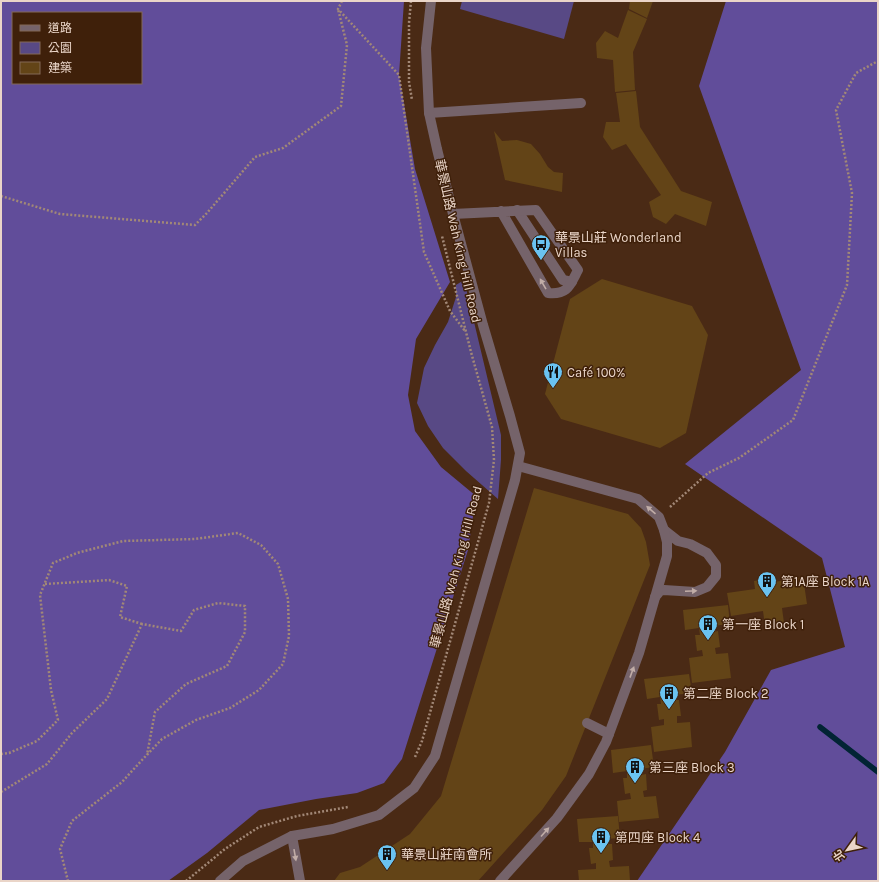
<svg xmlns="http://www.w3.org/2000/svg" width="879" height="882" font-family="Karla,'Noto Sans TC',sans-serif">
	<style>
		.green { fill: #584985 }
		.forest { fill: #614d9a; fill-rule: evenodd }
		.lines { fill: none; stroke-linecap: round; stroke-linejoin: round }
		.stream { stroke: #022434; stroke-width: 5.5 }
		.building { fill: #634417 }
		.path { stroke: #a28877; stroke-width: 2.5; stroke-dasharray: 2 2; stroke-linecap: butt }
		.lane { stroke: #75636a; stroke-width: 10 }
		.street { stroke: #75636a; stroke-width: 10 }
		.oneway { fill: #c1ada7 }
		.labels { text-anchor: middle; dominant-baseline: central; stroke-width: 3; stroke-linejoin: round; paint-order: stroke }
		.poi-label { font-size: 13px; fill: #ead5c8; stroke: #3f200a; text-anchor: start }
		.street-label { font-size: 13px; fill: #ead5c8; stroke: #3f200a }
	</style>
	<rect width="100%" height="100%" fill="#4a2a15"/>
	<!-- green -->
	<g class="green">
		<path d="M462,1H574L564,39L460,9Z"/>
		<path d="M464,280L501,435V460L498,499L466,471L443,448L428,426L417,403L424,368L435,345L448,322L456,297V285Z"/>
	</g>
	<!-- forest -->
	<g class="forest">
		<path d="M1,1H404L399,75L415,169L450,282L416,339L408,395L415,431L441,467L476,496L468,550L402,759L384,783L357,793L316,799L259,810L207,853L168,881H1ZM13,13H141V83H13Z"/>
		<path d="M726,1H878V881H637L725,752L771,670L845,647L822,558L685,464L801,370L699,86Z"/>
	</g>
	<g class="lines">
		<!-- stream -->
		<path class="stream" d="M820,727L878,772"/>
	</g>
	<!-- building -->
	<g class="building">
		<path d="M630,1H653L647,18L629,9Z"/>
		<path d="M628,10L647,19L633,52L635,90L615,92L613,60L597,58L596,43L605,31L618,38Z"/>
		<path d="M636,91L640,127L681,191L712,202L706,226L675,214L666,224L653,217L649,202L661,195L626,144L612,150L603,137L606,122H620L616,93Z"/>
		<path d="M494,131L502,141L517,140L531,144L540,154L548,167L554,172L563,173L562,192L505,180Z"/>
		<path d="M602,279L692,306L708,335L686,433L660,448L561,419L545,394L570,299Z"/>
		<path d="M534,488L628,514L641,528L646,542L650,565L566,776L542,810L478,881H334L340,873L360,867L410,834L441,796Z"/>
		<path d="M803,577L807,604L782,608L784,623L765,626L763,611L731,616L727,593L755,589L754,581L773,578L774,582Z"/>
		<path d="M728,605L730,624L712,626L713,632L718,631L720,647L715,648L716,654L728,653L731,678L692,683L689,658L703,656L702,650L697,651L695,635H700L699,628L685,630L683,610Z"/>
		<path d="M689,674L692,693L674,695V700H679L681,716H677V723L690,722L692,747L654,752L651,727L664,725V719L659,720L657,704H661L660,697L647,699L644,679Z"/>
		<path d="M651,745L654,767L640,769L641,775L646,774L647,790L643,791L644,797L656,796L659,818L619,822L617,801L631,799L630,793L625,794L623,778H627V771L613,773L611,750Z"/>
		<path d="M618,816L620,838L606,839V844H612L613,860L609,861L610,867L629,866L630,881H579L578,870L596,869V863L591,864L589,848H593V842H579L577,819Z"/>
	</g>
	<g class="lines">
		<!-- path -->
		<g class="path">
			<path d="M342,1L338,9L399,75L424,252L450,311L465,331"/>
			<path d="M411,1L409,23V82L412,100"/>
			<path d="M1,196L60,214L195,225L207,213L255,157L283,148L341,106L347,45L338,9"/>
			<path d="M670,507L708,473L739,458L793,420L847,285L852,193L836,110L856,73L878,61"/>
			<path d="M45,584L109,580L127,586L120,617L142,624"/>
			<path d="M1,754L9,753L37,741L58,720L51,690L40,595L53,563L77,553L123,541L195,539L238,533L261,545L278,564L288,599L289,636L283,664L259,690L230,708L196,720L162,739L142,760L122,782L72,821L60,849L68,881"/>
			<path d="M415,757L422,741L489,503L494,460L492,427L471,352L442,236"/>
			<path d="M1,792L47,764L72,733L107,699L142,624L181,631L194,610L218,603L245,606V632L227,666L186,684L155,712L147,755"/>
			<path d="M186,881L225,849L259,827L297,816L348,807"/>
		</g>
		<!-- lane -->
		<g class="lane">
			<path d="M429,113L581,103"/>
			<path d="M517,210L563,280L572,282"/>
			<path d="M453,214L536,210L578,270C570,285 568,295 548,293L501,211"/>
			<path d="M655,597L660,591L664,590L695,592L707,587L716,576V565L707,553L690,544L678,541L664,530"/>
			<path d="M587,723L609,734"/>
			<path d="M292,836L300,881"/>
			<path d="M500,881L557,818L589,774L606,742L639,653L667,556V542L664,530L659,517L638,499L518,466"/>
		</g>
		<!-- street -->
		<path class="street" d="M220,881L243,861L292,836L333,829L379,815L414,788L435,756L515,480L520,453L510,416L483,325L453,214L437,149L429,113L426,48L431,1"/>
	</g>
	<!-- one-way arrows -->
	<defs><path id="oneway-solid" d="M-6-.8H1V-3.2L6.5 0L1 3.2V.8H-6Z"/></defs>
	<g class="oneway">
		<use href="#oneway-solid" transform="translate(543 284) rotate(-120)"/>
		<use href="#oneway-solid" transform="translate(651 510) rotate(-139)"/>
		<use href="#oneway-solid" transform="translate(691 591) rotate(-3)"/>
		<use href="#oneway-solid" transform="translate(632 672) rotate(-70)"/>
		<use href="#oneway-solid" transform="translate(545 832) rotate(-48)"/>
		<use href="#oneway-solid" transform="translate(295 855) rotate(80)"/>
	</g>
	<!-- icons -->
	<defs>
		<g id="bus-pin" transform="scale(1)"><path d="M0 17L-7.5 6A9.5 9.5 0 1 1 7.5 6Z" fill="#6ac3f1" stroke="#3f200a"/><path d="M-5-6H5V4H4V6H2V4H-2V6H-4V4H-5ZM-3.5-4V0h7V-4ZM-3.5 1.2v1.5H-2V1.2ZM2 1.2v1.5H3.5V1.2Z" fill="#111"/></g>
		<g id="restaurant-pin" transform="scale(1)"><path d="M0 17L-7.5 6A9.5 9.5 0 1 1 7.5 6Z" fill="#6ac3f1" stroke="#3f200a"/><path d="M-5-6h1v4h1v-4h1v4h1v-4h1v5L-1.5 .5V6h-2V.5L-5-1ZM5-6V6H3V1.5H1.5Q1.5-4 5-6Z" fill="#111"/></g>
		<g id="building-pin" transform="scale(1)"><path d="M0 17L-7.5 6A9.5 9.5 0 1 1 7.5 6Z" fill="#6ac3f1" stroke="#3f200a"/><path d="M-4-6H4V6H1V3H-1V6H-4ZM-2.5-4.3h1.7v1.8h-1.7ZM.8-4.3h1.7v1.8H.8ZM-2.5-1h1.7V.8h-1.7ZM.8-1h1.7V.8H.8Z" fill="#111"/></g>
	</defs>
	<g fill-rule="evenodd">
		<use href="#bus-pin" x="541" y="244"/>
		<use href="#restaurant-pin" x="553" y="372"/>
		<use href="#building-pin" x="767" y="581"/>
		<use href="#building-pin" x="708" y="624"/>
		<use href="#building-pin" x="669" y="693"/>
		<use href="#building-pin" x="635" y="767"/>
		<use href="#building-pin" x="601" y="837"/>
		<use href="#building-pin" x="387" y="854"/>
	</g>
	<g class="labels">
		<!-- poi labels -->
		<g class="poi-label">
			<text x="555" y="237">華景山莊 Wonderland<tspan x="555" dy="15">Villas</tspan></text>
			<text x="567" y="372">Café 100%</text>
			<text x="781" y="581">第1A座 Block 1A</text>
			<text x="722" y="624">第一座 Block 1</text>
			<text x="683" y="693">第二座 Block 2</text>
			<text x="649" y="767">第三座 Block 3</text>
			<text x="615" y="837">第四座 Block 4</text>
			<text x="401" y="854">華景山莊南會所</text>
		</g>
		<!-- street labels -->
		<g class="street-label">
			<text transform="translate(458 241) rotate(77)">華景山路 Wah King Hill Road</text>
			<text transform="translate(456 567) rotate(-75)">華景山路 Wah King Hill Road</text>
		</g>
	</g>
	<!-- border -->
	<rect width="879" height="882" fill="none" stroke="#ead5c8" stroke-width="4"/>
	<!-- legend -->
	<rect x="12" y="12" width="130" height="72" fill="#3f200a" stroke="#836856"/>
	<rect x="20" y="25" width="20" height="6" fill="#75636a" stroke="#836856"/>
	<text x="48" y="32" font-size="12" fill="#ead5c8">道路</text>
	<rect x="20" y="42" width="20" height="12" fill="#584985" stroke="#836856"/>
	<text x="48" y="52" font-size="12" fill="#ead5c8">公園</text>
	<rect x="20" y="62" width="20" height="12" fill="#634417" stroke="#836856"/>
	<text x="48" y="72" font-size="12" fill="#ead5c8">建築</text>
	<!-- north arrow -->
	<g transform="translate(847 850) rotate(237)" stroke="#3f200a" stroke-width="3" paint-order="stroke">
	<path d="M0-3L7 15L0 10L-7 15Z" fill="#ead5c8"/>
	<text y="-6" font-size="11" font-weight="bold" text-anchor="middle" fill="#ead5c8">北</text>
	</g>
</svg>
